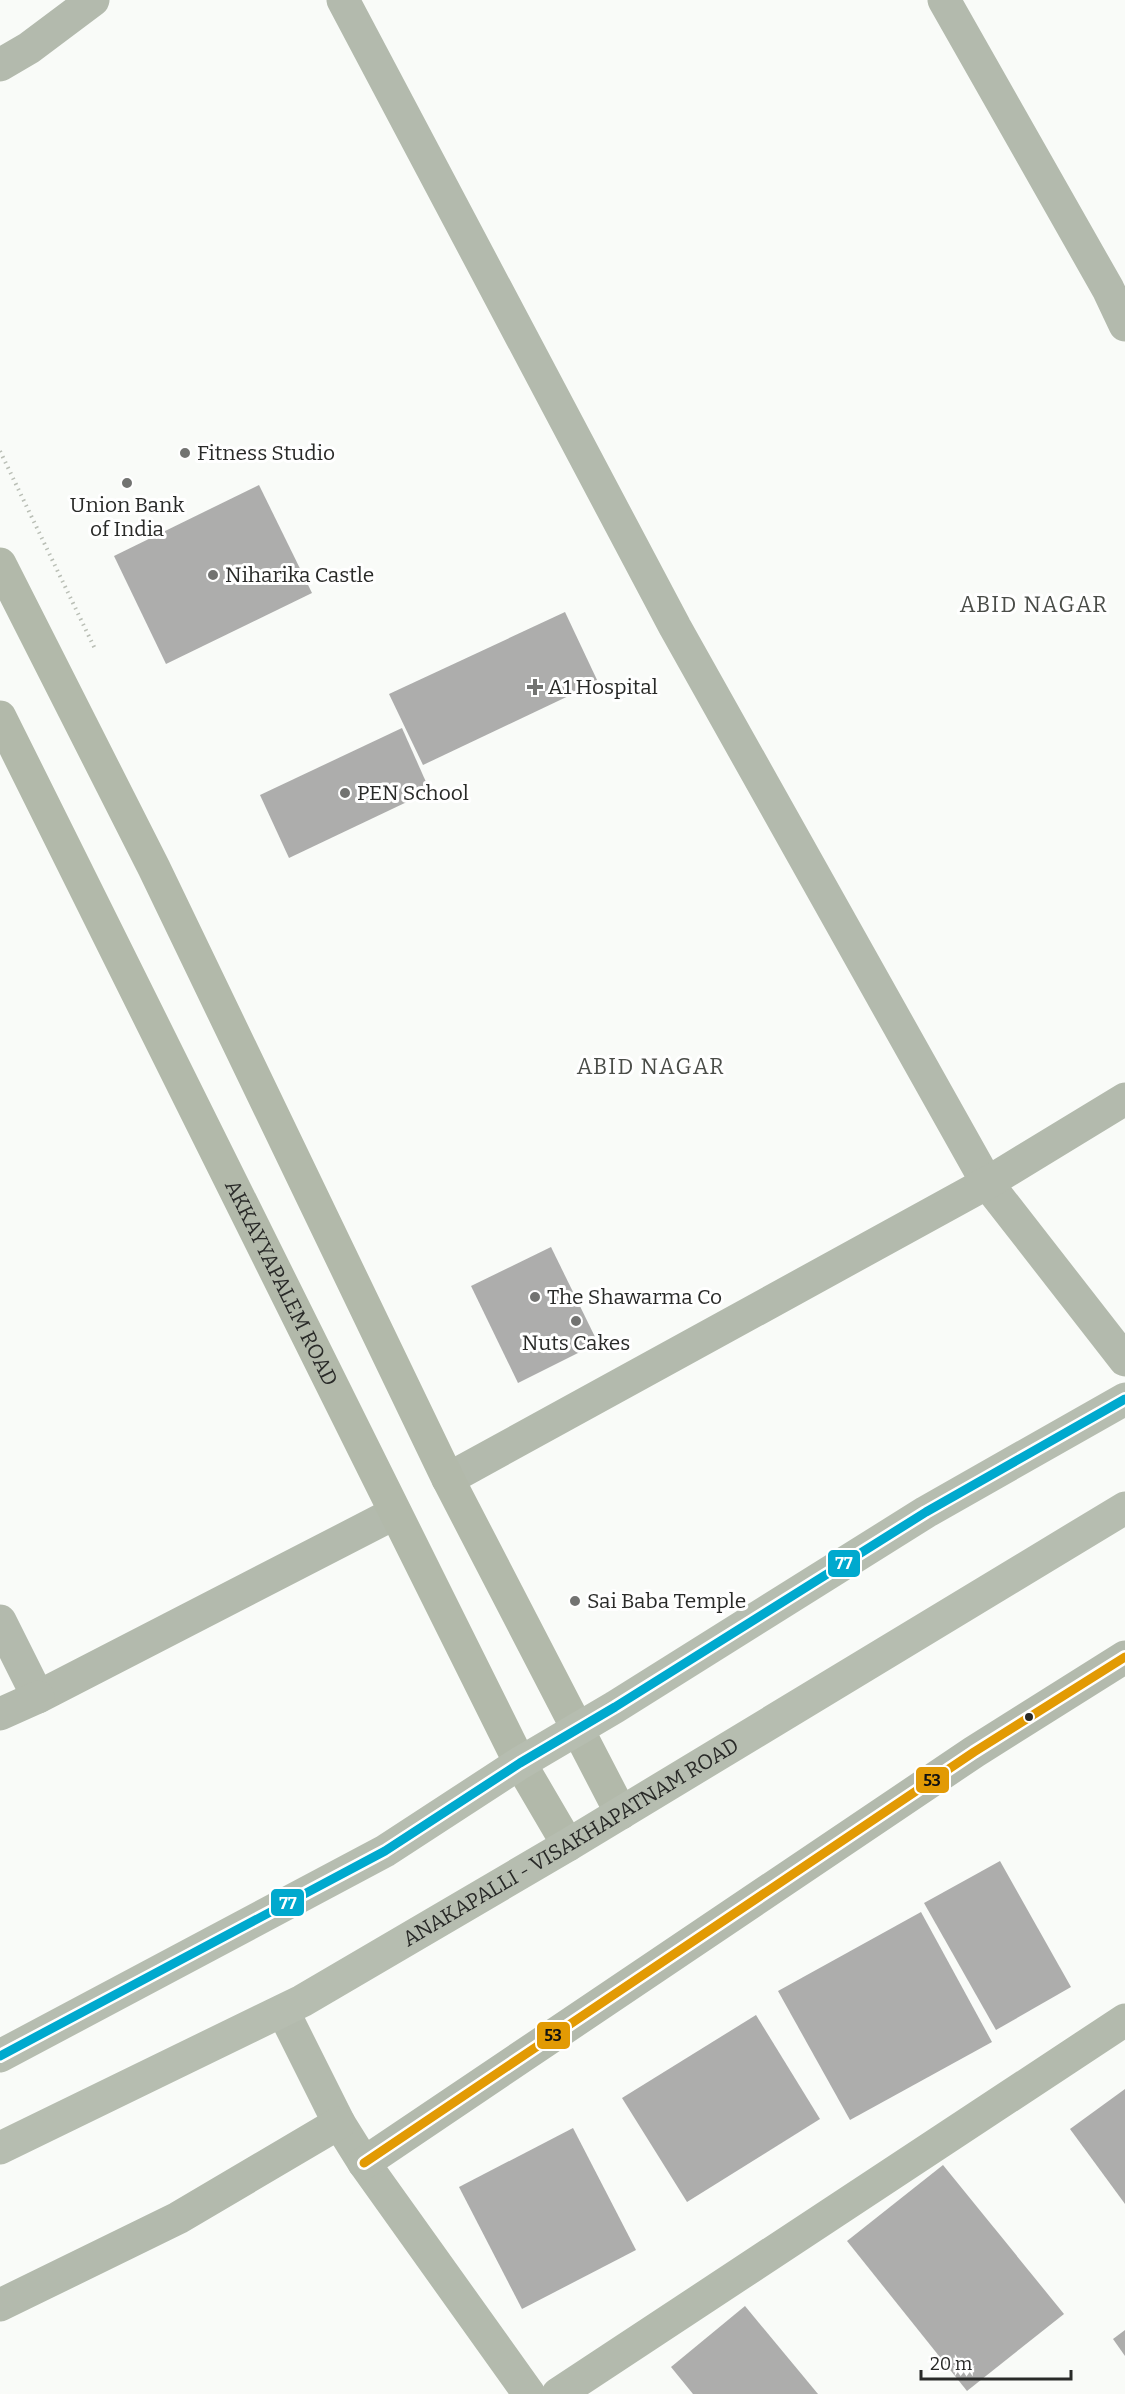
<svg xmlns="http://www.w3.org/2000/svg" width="1125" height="2394" font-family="Bitter,serif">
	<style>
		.building { fill: #adadac }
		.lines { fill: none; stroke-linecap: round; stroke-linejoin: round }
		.path { stroke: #babfb6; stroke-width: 4; stroke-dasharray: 1.5 4.5; stroke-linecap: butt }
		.street { stroke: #b3baad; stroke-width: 33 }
		.secondary { stroke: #b2b9aa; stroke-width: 33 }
		.primary { stroke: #b6bdb0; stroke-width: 33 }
		.bus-1-casing { stroke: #fff; stroke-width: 14 }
		.bus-2-casing { stroke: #fff; stroke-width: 14 }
		.bus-1 { stroke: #00a9ce; stroke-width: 9 }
		.bus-2 { stroke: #e29a04; stroke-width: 9 }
		.poi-dot { fill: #727371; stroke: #fff; stroke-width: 2 }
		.bus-dot { fill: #292a28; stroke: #fff; stroke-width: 2 }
		.labels { text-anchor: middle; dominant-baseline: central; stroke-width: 6; stroke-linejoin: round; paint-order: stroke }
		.poi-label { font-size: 21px; fill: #292a28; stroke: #fff; text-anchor: start }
		.street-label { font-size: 21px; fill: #292a28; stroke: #fff }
		.neighbourhood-label { font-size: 22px; letter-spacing: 1.5px; fill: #4a4d48; stroke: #fff }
		.line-badge { stroke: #fff; stroke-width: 2 }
		.badge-label { font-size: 16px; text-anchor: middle; font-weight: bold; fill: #fff }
		.pale-badge-label { font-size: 16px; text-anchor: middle; font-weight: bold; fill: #111 }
	</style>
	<rect width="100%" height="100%" fill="#f9fbf8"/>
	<!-- building -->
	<g class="building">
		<path d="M259,485L312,593L166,664L114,556Z"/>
		<path d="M565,612L598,682L423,765L389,694Z"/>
		<path d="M402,728L430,791L289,858L260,795Z"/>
		<path d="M551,1247L598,1343L518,1383L471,1286Z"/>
		<path d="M1000,1861L1071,1987L996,2030L924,1903Z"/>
		<path d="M921,1912L992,2042L850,2120L778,1991Z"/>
		<path d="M756,2015L820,2119L687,2202L622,2098Z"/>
		<path d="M1125,2089V2204L1070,2129Z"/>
		<path d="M573,2128L636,2250L522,2309L459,2187Z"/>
		<path d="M943,2165L1064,2314L967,2391L847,2241Z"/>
		<path d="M745,2306L818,2394H693L671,2367Z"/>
		<path d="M1125,2330V2356L1113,2339Z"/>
	</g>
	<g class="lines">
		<!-- path -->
		<path class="path" d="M0,451L96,651"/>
		<!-- street -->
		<g class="street">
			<path d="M343,0L675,627L987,1183L1125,1360"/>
			<path d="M944,0L1108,289L1125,325"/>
			<path d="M0,65L29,48L93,0"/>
			<path d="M448,1479L987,1183L1125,1099"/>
			<path d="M0,1621L38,1697L395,1513"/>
			<path d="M0,1714L38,1697"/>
			<path d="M283,2011L339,2123L364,2163L529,2394"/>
			<path d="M364,2163L974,1752L1125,1657"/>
			<path d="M0,2305L178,2218L339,2123"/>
			<path d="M558,2394L1125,2020"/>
		</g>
		<!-- secondary -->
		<g class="secondary">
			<path d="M0,564L154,868L448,1479L621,1813"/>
			<path id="s1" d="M0,717L520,1763L568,1845"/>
		</g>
		<!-- primary -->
		<g class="primary">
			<path d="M0,2056L385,1851L520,1763L615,1707L926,1512L1125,1399"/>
			<path id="s2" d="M0,2148L302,2001L568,1845L1125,1508"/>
		</g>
		<!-- bus-1 casing -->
		<g class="bus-1-casing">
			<path id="bus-1" d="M0,2056L385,1851L520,1763L615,1707L926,1512L1125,1399"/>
		</g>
		<!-- bus-2 casing -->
		<g class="bus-2-casing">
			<path id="bus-2" d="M364,2163L974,1752L1125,1657"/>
		</g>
		<!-- bus-1 -->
		<use href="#bus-1" class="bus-1"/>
		<!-- bus-2 -->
		<use href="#bus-2" class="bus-2"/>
	</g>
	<!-- markers -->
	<g class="poi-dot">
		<circle cx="185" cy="453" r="6"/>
		<circle cx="127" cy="483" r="6"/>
		<circle cx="213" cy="575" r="6"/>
		<path d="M532 678h6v6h6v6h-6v6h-6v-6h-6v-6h6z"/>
		<circle cx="345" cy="793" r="6"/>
		<circle cx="535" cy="1297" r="6"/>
		<circle cx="576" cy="1321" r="6"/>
		<circle cx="575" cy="1601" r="6"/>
	</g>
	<circle class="bus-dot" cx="1029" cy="1717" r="5"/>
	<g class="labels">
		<!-- poi labels -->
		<g class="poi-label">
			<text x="197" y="453">Fitness Studio</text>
			<text x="127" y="505" text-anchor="middle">Union Bank<tspan x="127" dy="24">of India</tspan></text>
			<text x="225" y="575">Niharika Castle</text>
			<text x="548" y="687">A1 Hospital</text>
			<text x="357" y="793">PEN School</text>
			<text x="547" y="1297">The Shawarma Co</text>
			<text x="576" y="1343" text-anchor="middle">Nuts Cakes</text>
			<text x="587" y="1601">Sai Baba Temple</text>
		</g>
		<!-- street labels -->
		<g class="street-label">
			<text stroke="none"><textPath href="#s1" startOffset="632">AKKAYYAPALEM ROAD</textPath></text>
			<text stroke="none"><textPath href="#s2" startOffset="648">ANAKAPALLI - VISAKHAPATNAM ROAD</textPath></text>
		</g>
		<!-- neighbourhood labels -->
		<g class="neighbourhood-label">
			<text x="1034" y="604">ABID NAGAR</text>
			<text x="651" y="1066">ABID NAGAR</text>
		</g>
	</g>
	<g class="line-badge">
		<rect x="827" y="1549" width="34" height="29" rx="6" fill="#00a9ce"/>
		<rect x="915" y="1766" width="35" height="28" rx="6" fill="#e29a04"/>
		<rect x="270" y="1888" width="35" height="29" rx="6" fill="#00a9ce"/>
		<rect x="536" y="2021" width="35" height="29" rx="6" fill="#e29a04"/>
	</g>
	<g class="badge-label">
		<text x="844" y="1569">77</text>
		<text x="288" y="1909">77</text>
	</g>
	<g class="pale-badge-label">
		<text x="932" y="1786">53</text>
		<text x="553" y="2041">53</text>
	</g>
	<!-- scale -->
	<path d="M921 2370v9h150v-9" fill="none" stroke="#292a28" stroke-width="3"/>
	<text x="930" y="2370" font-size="18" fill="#292a28" stroke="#ffffff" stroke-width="4.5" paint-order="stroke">20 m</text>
</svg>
